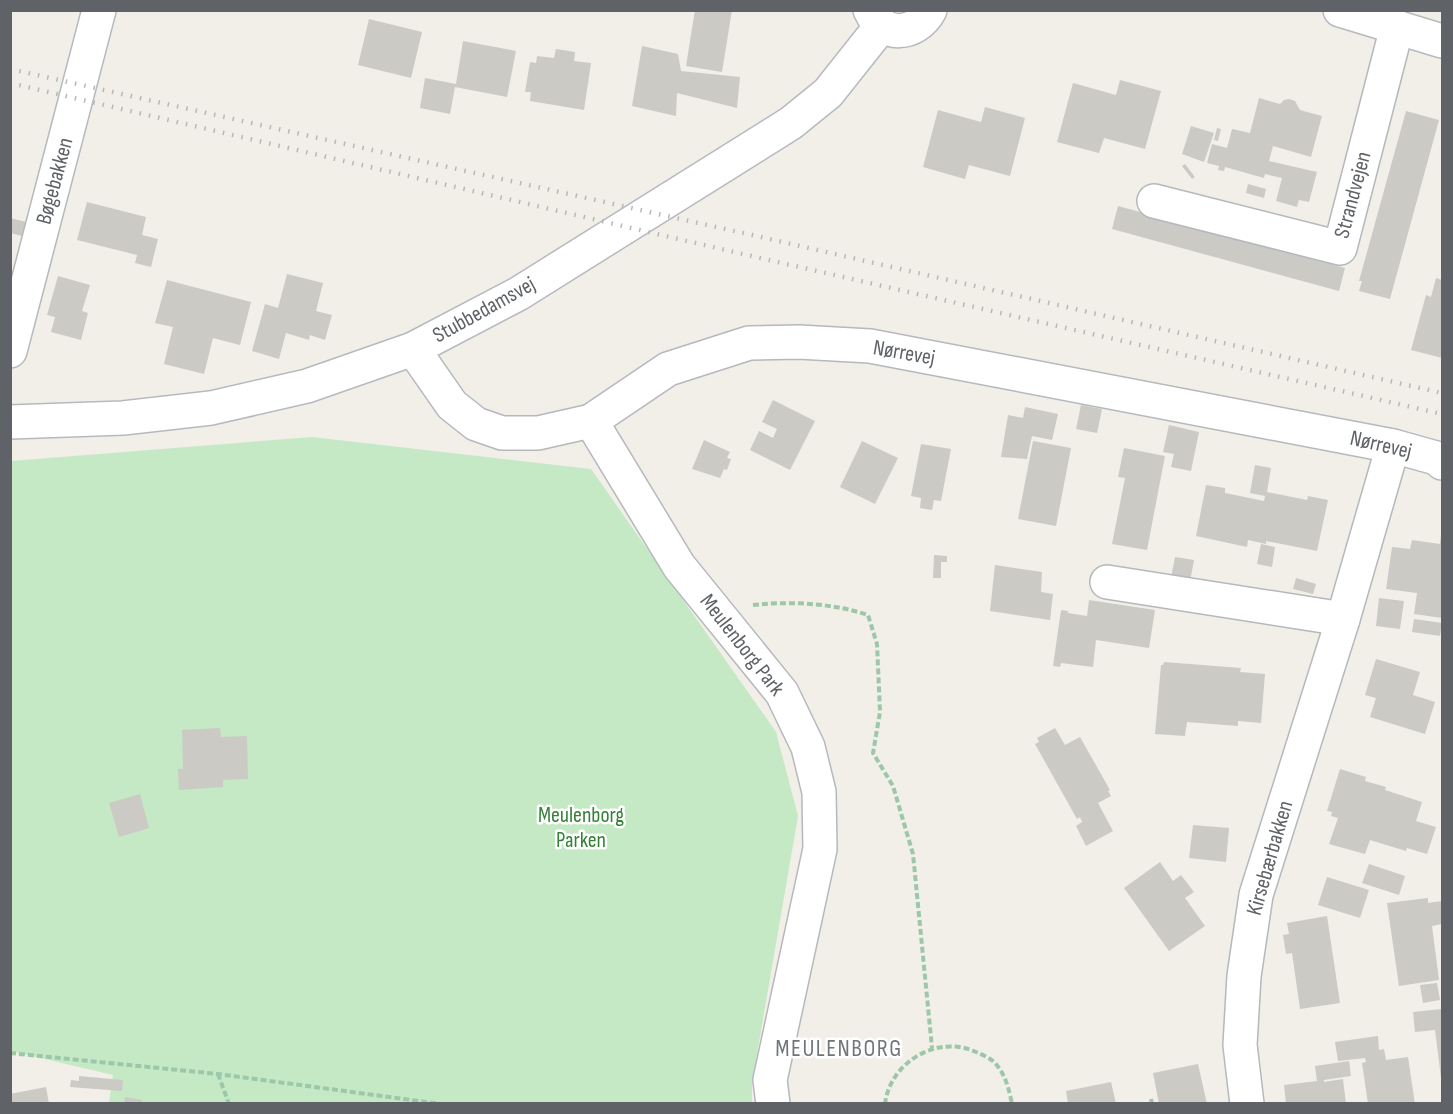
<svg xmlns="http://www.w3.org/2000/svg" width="1453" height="1114" font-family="'Sofia Sans Condensed',sans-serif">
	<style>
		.green { fill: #c5e8c5 }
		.building { fill: #cccac5 }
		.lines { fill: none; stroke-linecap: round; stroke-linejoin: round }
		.street-casing { stroke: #b5b8bc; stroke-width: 36 }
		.secondary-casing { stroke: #b6babf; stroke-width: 36 }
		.path { stroke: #9cc7a9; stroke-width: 4; stroke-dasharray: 6 3; stroke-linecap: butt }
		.street { stroke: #fff; stroke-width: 33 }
		.secondary { stroke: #fff; stroke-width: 33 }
		.rail { stroke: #b6b7b8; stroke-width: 4.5; stroke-dasharray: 1.5 8; stroke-linecap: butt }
		.labels { text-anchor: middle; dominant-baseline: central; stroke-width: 5; stroke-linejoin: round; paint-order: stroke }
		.street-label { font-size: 22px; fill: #5f6368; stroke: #fff }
		.park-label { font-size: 22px; fill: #348238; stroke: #fff }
		.neighbourhood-label { font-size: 24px; letter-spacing: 1.5px; fill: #70757a; stroke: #fff }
	</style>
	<rect width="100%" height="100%" fill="#f1efe8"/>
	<!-- green -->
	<path class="green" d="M312,437L591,469L776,732L798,816L752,1083V1103H109L113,1075L11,1051V461Z"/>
	<!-- building -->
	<g class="building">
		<path d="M695,10H732L722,72L686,66Z"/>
		<path d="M369,19L422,32L411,78L358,65Z"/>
		<path d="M463,41L516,51L507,97L455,87L450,114L420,108L425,78L456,84Z"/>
		<path d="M642,46L678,54L681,71L740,77L737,108L677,93L676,116L632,106Z"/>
		<path d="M556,49L575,52L574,61L591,63L584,110L530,101L531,92H525L530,62L536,63L537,56L554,58Z"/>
		<path d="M1120,80L1161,91L1145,149L1104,138L1099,153L1057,142L1073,83L1116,95Z"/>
		<path d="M1259,98L1280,104L1284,100L1289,99L1295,101L1300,110L1322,116L1311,157L1273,146L1269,161L1317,172L1309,202L1299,200L1297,207L1276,201L1282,178L1265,174L1264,178L1225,167L1224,171L1218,170L1219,166L1207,163L1212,144L1227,148L1232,129L1250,133Z"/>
		<path d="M985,107L1025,118L1010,176L969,165L965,179L923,167L938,110L981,122Z"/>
		<path d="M1406,111L1439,120L1390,299L1359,291L1362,281H1359Z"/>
		<path d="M1191,126L1214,133L1204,162L1182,154Z"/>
		<path d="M1217,128L1221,129L1218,141L1214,140Z"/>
		<path d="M1185,164L1195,177L1192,179L1182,166Z"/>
		<path d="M1248,184L1266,189L1264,198L1246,193Z"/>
		<path d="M87,202L146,217L142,235L158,239L151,267L135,263L137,255L77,240Z"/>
		<path d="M1118,206L1345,268L1339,291L1112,229Z"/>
		<path d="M10,218L26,222L22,236L10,233Z"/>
		<path d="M287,274L323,283L316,311L332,315L325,340L310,335L309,340L286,333L279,359L252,351L265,304L278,308Z"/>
		<path d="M58,276L90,285L82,311L88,313L81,340L51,332L55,317L47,315Z"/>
		<path d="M1436,278L1442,280V358L1411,350L1426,295L1431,297Z"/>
		<path d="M167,280L251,302L240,345L213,338L204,374L164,364L173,327L155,323Z"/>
		<path d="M773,400L815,421L790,470L750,450L759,431L773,438L777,429L762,422Z"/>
		<path d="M1081,405L1102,409L1097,433L1076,429Z"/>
		<path d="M1025,407L1058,414L1052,440L1032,436L1027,459L1001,457L1008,415L1023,418Z"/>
		<path d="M1169,425L1199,432L1191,471L1171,467L1174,454L1163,452Z"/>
		<path d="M704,440L730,452L727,458L731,459L727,470L724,469L720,478L692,469Z"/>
		<path d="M862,441L898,458L875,504L840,487Z"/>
		<path d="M1033,441L1071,448L1056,526L1018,519Z"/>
		<path d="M921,444L951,449L941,501L934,500L932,510L920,508L921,498L911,496Z"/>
		<path d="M1124,448L1165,456L1147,550L1112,544L1125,478L1118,477Z"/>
		<path d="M1255,465L1271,468L1267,492L1307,500L1308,496L1328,500L1317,551L1266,541V544L1248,540L1247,547L1196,536L1206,485L1225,488V493L1264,501L1265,496L1250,493Z"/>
		<path d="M1441,535L1442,618L1414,614L1417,593L1386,589L1392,547L1410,549L1412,540L1440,544Z"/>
		<path d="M1261,544L1275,547L1272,567L1257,564Z"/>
		<path d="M934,555L947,556V562H941V578H933Z"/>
		<path d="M1175,557L1194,560L1190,582L1171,578Z"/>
		<path d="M995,565L1042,572L1041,592L1053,594L1050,620L990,611Z"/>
		<path d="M1296,578L1316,584L1313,594L1293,589Z"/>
		<path d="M1379,598L1404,601L1400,629L1376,626Z"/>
		<path d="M1089,600L1155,610L1149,648L1096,640L1093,667L1061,663L1060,667L1053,666L1061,610L1068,611V613L1087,616Z"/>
		<path d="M1414,619L1442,623L1440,636L1412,632Z"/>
		<path d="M1376,659L1420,672L1413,695L1435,702L1425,734L1370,717L1376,698L1365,695Z"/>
		<path d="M1164,662L1241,668L1240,672L1265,674L1261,723L1238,721V726L1187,722L1185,736L1155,734L1161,665H1163Z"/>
		<path d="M220,728L221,737L247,736L248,779L223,780V787L179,790L178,769H183L182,730Z"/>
		<path d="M1055,728L1065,745L1080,737L1110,790L1108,791L1111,796L1098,803L1113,831L1086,846L1076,826L1082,822L1080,817L1077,819L1035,744L1039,742L1037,738Z"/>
		<path d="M1340,769L1366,777L1365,781L1386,787L1385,790L1422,802L1416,821L1436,827L1427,854L1407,848L1406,851L1370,840L1365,854L1329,844L1338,818L1331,816L1332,812L1327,811Z"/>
		<path d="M140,794L149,828L119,837L109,803Z"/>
		<path d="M1193,825L1229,828L1226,862L1189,858Z"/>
		<path d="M1160,862L1173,881L1181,875L1194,892L1185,898L1205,926L1169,951L1124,888Z"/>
		<path d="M1369,864L1405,876L1399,895L1362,883Z"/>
		<path d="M1327,877L1369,890L1360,918L1318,905Z"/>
		<path d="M1428,898V903L1442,901V924L1432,926L1439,980L1399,986L1387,903Z"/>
		<path d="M1327,916L1340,1003L1300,1009L1292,953L1286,954L1283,935L1289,934L1287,923Z"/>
		<path d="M1437,983L1440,1000L1423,1003L1420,985Z"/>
		<path d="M1442,1009V1078H1441L1435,1030L1415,1032L1413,1012Z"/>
		<path d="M1378,1036L1379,1050L1384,1049L1386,1060L1408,1057L1415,1104H1368L1362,1063L1366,1062L1365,1058L1338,1061L1335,1042Z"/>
		<path d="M1349,1061L1351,1076L1324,1080V1082L1343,1079L1346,1104H1286L1284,1085L1317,1081L1315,1066Z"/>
		<path d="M1198,1064L1207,1104H1159L1153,1073Z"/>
		<path d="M79,1076L123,1080L122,1091L70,1087L71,1080L79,1081Z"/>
		<path d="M1111,1082L1116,1104H1068L1066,1091Z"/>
		<path d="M46,1087L49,1104H10V1094Z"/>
		<path d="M125,1097L142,1100L141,1104H124Z"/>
	</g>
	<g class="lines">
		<!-- street casing -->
		<g class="street-casing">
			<g id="street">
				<path d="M1154,201L1340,248L1397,27"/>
				<path d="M413,349L452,405L476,424L502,433H538L591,421L668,369L749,343L799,342L870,346L1393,446L1436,458L1442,463"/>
				<path d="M10,351L99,10"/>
				<path d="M591,421L679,566L782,693L808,747L819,792L820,849L770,1080L773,1104"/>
				<path d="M1107,582L1343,619"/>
				<path d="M1247,1104L1240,1045L1244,976L1256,895L1343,619L1393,446"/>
			</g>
		</g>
		<!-- secondary casing -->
		<g class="secondary-casing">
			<g id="secondary">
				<path d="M870,10C883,39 916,36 930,10"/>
				<path d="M1340,10L1442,41"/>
				<path d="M10,422L123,418L211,408L307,386L413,349L518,294L791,123L828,93L882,25"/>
			</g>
		</g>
		<!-- path -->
		<g class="path">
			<path d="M753,605C791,601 832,603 868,615L877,644L880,712L873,753L893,786L913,854L932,1048"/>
			<path d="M10,1053L218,1074L441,1104"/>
			<path d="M218,1074L229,1104"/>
			<path d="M1151,1099L1152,1104"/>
			<path d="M885,1104C890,1061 940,1033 978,1053C983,1055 990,1058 994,1062C1005,1073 1009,1089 1012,1104"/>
		</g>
		<!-- street -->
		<use href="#street" class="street"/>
		<!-- secondary -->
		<use href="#secondary" class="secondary"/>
		<!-- rail -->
		<g class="rail">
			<path d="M10,69L752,235L1442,393"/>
			<path d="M10,83L747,255L1442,414"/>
		</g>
	</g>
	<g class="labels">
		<!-- street labels -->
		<g class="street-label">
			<text transform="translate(55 181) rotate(-75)">Bøgebakken</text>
			<text transform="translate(1353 195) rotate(-75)">Strandvejen</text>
			<text transform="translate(484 310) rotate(-29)">Stubbedamsvej</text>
			<text transform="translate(904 353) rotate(10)">Nørrevej</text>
			<text transform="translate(1381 445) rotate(13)">Nørrevej</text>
			<text transform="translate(742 645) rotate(52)">Meulenborg Park</text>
			<text transform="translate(1270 858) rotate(-74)">Kirsebærbakken</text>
		</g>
		<!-- park labels -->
		<g class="park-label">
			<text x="581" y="815">Meulenborg<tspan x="581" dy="25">Parken</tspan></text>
		</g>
		<!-- neighbourhood labels -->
		<g class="neighbourhood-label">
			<text x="839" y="1048">MEULENBORG</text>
		</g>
	</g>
	<!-- border -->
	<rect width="1453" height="1114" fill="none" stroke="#5f6368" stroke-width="24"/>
</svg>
